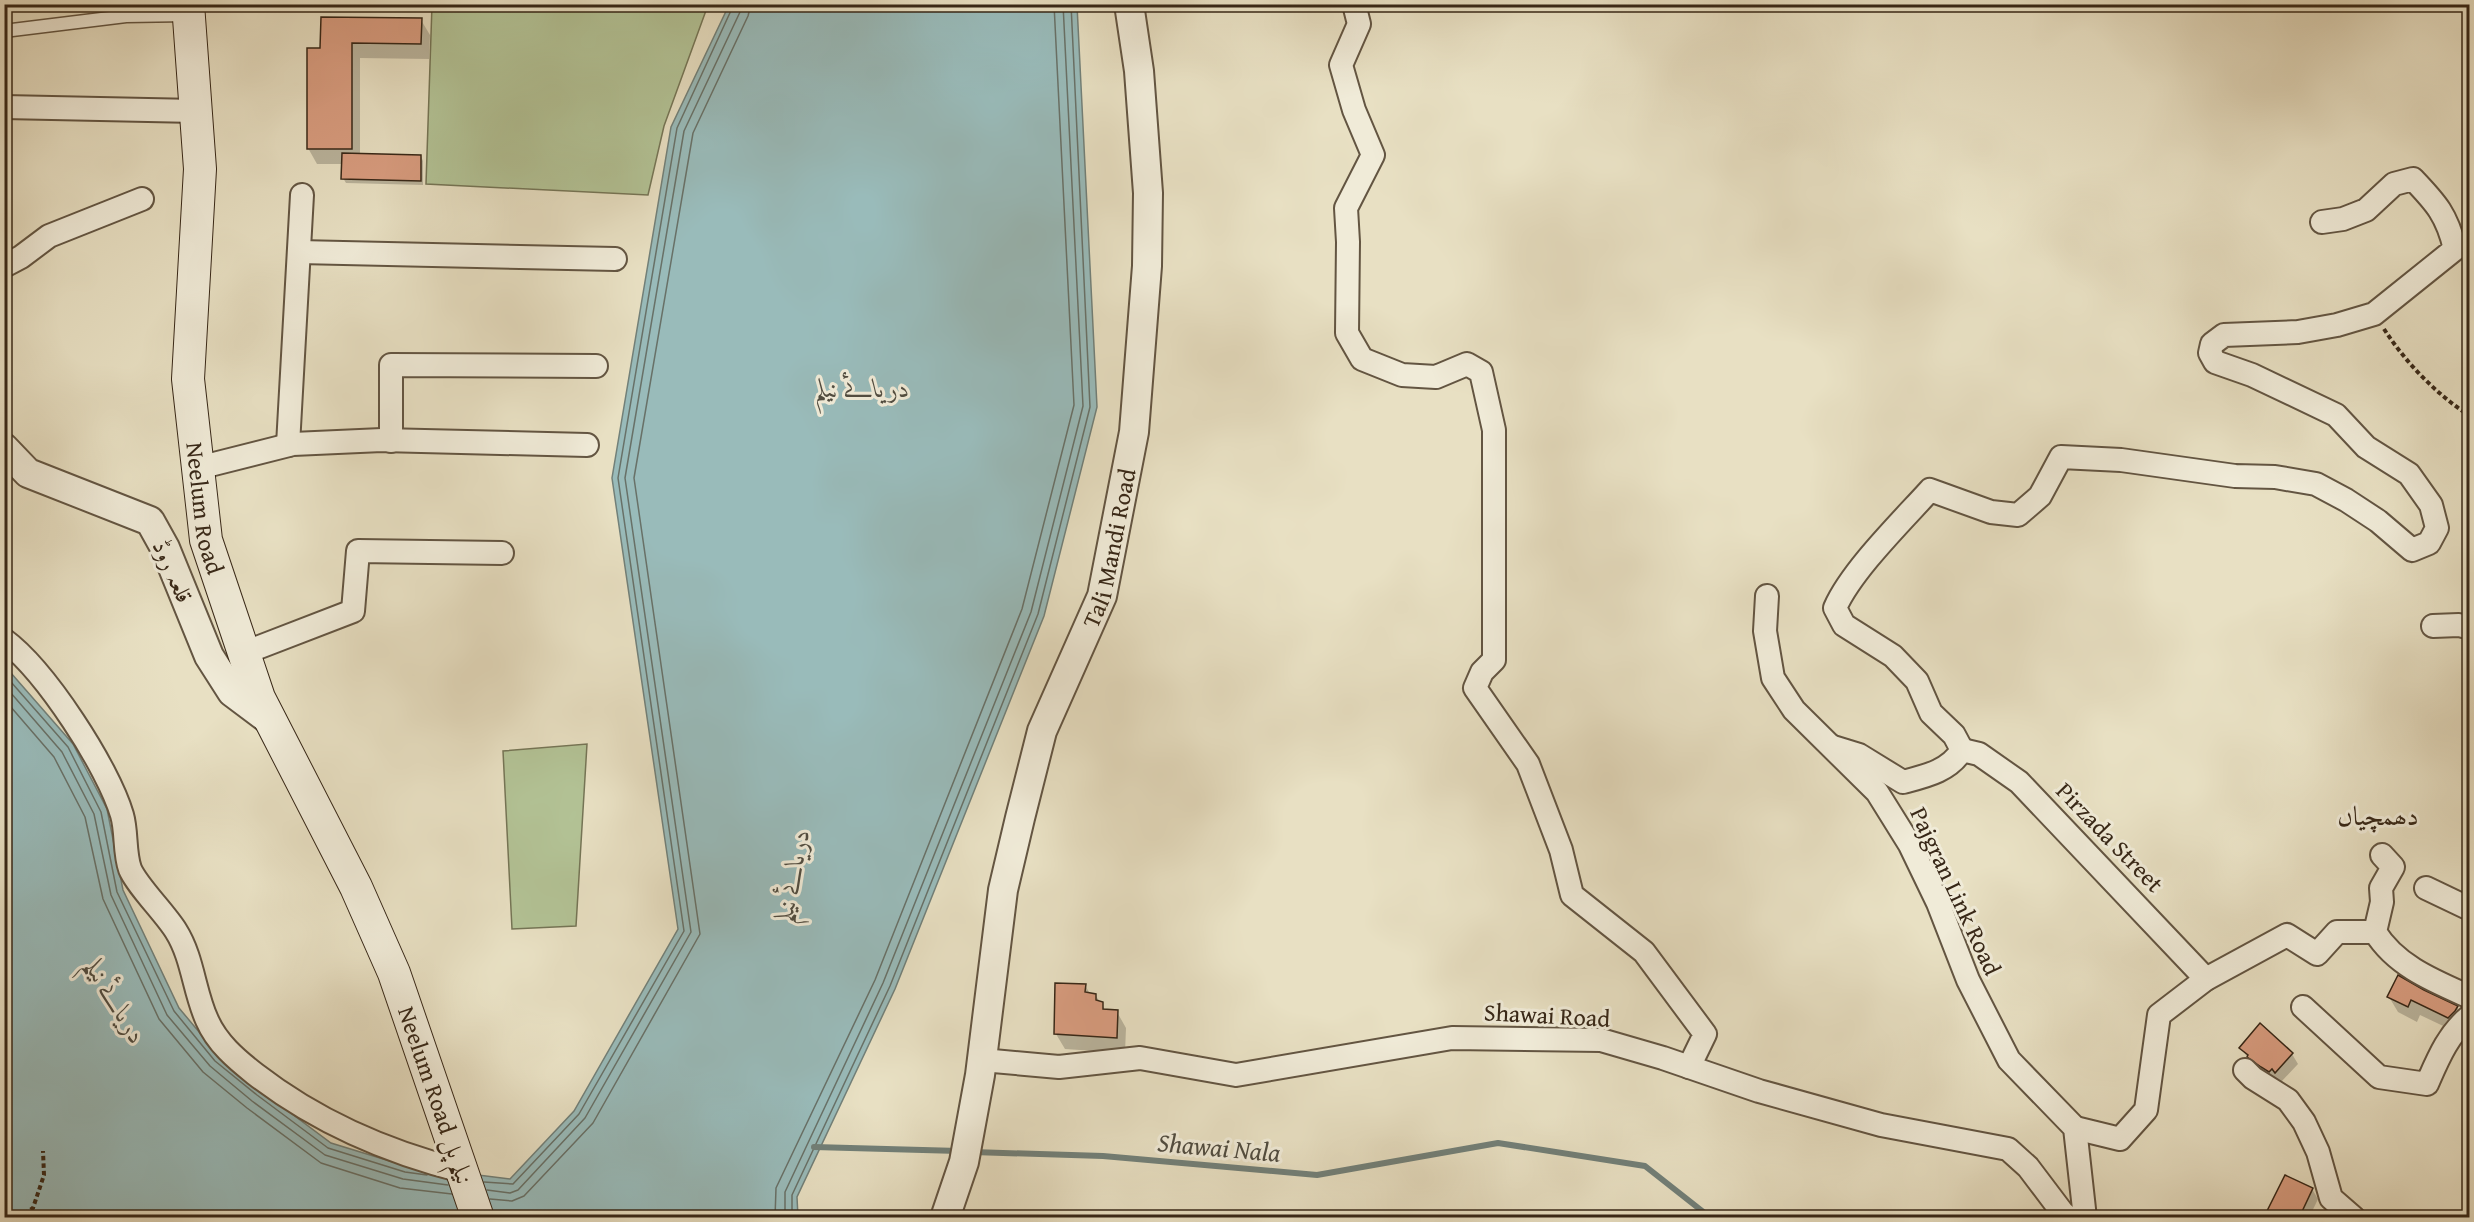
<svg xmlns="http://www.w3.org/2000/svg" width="2474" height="1222" font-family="'Gentium Book Plus',Amiri,serif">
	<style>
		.green { fill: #b3c396; stroke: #757556; stroke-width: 1.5 }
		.water { fill: #99bbba; stroke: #728079; stroke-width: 1.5 }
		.shadow { fill: #0003 }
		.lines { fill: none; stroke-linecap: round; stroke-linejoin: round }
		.shore { stroke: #687168; stroke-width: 1.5 }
		.stream { stroke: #728079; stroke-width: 6 }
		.building { fill: #d89c7f; stroke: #372717; stroke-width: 1.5 }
		.service-casing { stroke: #635542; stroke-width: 15 }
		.minor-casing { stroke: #635542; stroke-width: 26 }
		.tertiary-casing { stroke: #635542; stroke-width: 32 }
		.secondary-casing { stroke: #372717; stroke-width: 34 }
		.path { stroke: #372717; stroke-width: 4; stroke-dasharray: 4.5 3; stroke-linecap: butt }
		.service { stroke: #f0ebd8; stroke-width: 12 }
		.minor { stroke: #f0ebd8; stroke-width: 22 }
		.tertiary { stroke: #f0ebd8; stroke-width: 28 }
		.secondary { stroke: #f0ebd8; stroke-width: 32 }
		.labels { text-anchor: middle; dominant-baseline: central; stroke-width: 6; stroke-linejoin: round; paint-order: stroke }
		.street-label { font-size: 24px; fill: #372717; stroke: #f0ebd8 }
		.water-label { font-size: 26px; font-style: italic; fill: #504c40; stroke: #f0ebd8 }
		.quarter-label { font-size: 27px; fill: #372717; stroke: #f0ebd8 }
	</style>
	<rect width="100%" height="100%" fill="#e8e0c3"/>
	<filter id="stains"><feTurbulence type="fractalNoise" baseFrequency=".00333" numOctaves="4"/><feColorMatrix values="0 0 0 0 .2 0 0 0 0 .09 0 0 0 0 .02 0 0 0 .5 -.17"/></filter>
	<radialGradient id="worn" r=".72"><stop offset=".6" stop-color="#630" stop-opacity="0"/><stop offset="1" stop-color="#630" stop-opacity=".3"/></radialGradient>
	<!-- green -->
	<g class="green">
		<path d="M432,5H708L664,126L648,195L426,184Z"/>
		<path d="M587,744L576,926L512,929L503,751Z"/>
	</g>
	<!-- water -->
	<path class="water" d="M729,5H1077L1097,407L1044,616L895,989L797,1197L798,1217H5L4,665L73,744L107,809L123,890L179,1008L220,1057L260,1090L331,1143L406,1166L510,1179L574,1111L678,929L612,478L671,127Z"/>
	<!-- shadow -->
	<g class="shadow">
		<path d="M421,20L430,35L429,59L360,58V155L421,156L423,161V185L346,183L343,178V164H317L308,148L321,49Z"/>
		<path d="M2399,977L2457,1007L2465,1023L2458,1033L2420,1015L2417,1022L2398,1012L2389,997Z"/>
		<path d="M1085,985L1090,994L1096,996L1106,1011L1117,1012L1126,1028L1125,1053L1065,1049L1056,1034Z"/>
		<path d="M2241,1048L2292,1054L2298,1064L2281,1082L2278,1079L2275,1081L2254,1067Z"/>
		<path d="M2312,1189L2318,1199L2309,1218H2269L2271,1214L2269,1211Z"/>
	</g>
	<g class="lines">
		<!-- shore -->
		<g class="shore">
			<path d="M4,674L68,747L101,812L117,892L174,1011L215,1061L257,1095L328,1148L405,1172L427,1175"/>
			<path d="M4,685L62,752L94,814L111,895L167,1015L210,1066L252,1101L325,1155L403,1179L448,1185"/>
			<path d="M4,699L54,757L85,817L103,899L159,1019L203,1072L247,1108L321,1163L400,1188L452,1194"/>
			<path d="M484,1182L513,1184L579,1114L684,931L618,478L677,128L734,4"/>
			<path d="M487,1190L510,1193L518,1190L585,1118L691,932L625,478L684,131L740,12L742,4"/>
			<path d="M490,1199L512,1201L524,1196L593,1123L700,934L634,478L693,133L748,16L751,4"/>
			<path d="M775,1218L776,1188L875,980L1022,609L1074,405L1054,4"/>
			<path d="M785,1218V1192L883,983L1031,612L1083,406L1063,4"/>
			<path d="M792,1218V1195L890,986L1038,614L1090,407L1071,4"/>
		</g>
		<!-- stream -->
		<g class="stream">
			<path d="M814,1147L959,1151"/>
			<path d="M973,1152L1103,1156L1317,1175L1498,1143L1645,1166L1711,1218"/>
		</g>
	</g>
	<!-- building -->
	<g class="building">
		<path d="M321,17L422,18L421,44L352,43V149H307V48H320Z"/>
		<path d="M342,153L421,155V181L341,179Z"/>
		<path d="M2398,975L2424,990L2458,1006L2455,1011L2448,1018L2411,1000L2408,1007L2387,997Z"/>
		<path d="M1055,983L1086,984L1085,992L1096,994V1000L1103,1002V1009L1118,1010L1117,1038L1054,1034Z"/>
		<path d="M2260,1023L2293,1053L2275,1073L2272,1069L2269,1072L2261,1067L2247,1057L2248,1055L2239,1048Z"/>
		<path d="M2285,1175L2313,1188L2299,1218H2280L2267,1211Z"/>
	</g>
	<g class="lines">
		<!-- service casing -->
		<g class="service-casing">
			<path id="service" d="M4,31L126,16L188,15"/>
		</g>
		<!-- minor casing -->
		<g class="minor-casing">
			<g id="minor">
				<path d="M1354,4L1359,24L1341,65L1354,110L1373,155L1346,208L1348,242L1347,333L1362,359L1402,375L1436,377L1467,364L1481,372L1494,430V660L1482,672L1475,688L1528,764L1561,850L1572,895L1644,952L1705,1034L1689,1067"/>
				<path d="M4,107L196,111"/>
				<path d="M299,252L615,259"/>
				<path d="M4,266L21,257L49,236L142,199"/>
				<path d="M391,441V365L596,366"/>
				<path d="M288,445L302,195"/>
				<path d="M198,468L293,444L382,440L587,445"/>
				<path d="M1767,596L1765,631L1773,678L1794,710L1877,792L1910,845L1938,903L1968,980L2009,1060L2075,1128L2085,1218"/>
				<path d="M2433,626L2459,625L2470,628"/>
				<path d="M4,640C45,670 108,767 122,815C127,832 124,852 130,869C137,886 165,913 176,931C193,958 194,992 207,1020C217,1043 236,1059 255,1074C317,1122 386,1152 462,1171"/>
				<path d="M244,653L353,611L358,551L502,553"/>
				<path d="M1833,747L1859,755L1903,782C1926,776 1949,771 1962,750L1954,735L1931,713L1917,681L1893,656L1844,625L1835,608C1851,571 1902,521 1930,490L1991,512L2018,515L2040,496L2061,457L2121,460L2235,476L2275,477L2316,484L2346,500L2378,521L2412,550L2429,543L2437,528L2431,505L2409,474L2366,447L2336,415L2252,375L2215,362L2210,353L2212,344L2224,335L2298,332L2337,325L2374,314L2455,249C2447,215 2436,203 2413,179L2394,184L2366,210L2343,219L2322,222"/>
				<path d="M1962,750L1979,754L2019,782L2206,979"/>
				<path d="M2382,855L2393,867L2381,888L2382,902L2375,932C2396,966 2434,981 2470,997"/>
				<path d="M2426,888L2470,909"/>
				<path d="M2303,1007L2379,1077L2427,1084C2438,1059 2448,1034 2470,1016"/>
				<path d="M982,1060L1059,1067L1140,1058L1236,1075L1452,1038L1601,1040L1663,1058L1759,1091L1881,1125L2008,1149L2028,1167L2062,1212L2069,1218"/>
				<path d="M2245,1070L2253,1078L2288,1100L2304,1122L2318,1152L2331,1198L2354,1218"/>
				<path d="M2075,1128L2120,1139L2146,1110L2159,1015L2206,979L2287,935L2317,954L2337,932H2375"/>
			</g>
		</g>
		<!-- tertiary casing -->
		<g class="tertiary-casing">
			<g id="tertiary">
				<path d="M4,448L28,473L150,521L165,548L209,656L232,692L272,722"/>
				<path id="s1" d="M945,1218L964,1162L980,1075L1003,890L1020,818L1042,731L1102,596L1134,432L1147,266L1148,193L1139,71L1129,4"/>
			</g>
		</g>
		<!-- secondary casing -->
		<g class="secondary-casing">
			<g id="secondary">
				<path id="s2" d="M188,4L200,169L188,379L206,540L259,698L356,887L394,973L478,1218"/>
			</g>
		</g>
		<!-- path -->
		<g class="path">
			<path d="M2384,329C2406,363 2436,394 2470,416"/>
			<path d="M18,1218L33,1208L44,1175L43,1151"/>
		</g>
		<!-- service -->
		<use href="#service" class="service"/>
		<!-- minor -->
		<use href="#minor" class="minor"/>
		<!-- tertiary -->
		<use href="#tertiary" class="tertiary"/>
		<!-- secondary -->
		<use href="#secondary" class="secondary"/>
	</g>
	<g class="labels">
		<!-- street labels -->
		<g class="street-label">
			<text stroke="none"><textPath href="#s2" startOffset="506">Neelum Road</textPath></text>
			<text stroke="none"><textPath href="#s1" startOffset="694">Tali Mandi Road</textPath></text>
			<text transform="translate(173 571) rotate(66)">قلعہ روڈ</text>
			<text transform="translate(2110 837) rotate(46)">Pirzada Street</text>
			<text transform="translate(1956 891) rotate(65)">Pajgran Link Road</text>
			<text transform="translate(1547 1015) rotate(3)">Shawai Road</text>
			<text transform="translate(436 1095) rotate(71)">Neelum Road نیلم پل</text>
		</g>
		<!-- water labels -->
		<g class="water-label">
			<text x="862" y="387">دریائے نیلم</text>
			<text transform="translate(791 876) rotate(-79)">دریائے نیلم</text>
			<text transform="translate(116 1000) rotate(59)">دریائے نیلم</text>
			<text transform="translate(1219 1147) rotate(5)">Shawai Nala</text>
		</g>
		<!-- quarter labels -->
		<g class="quarter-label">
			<text x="2378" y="815">دھمچیاں</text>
		</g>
	</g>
	<!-- margin -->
	<rect width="2474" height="1222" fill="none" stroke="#e8e0c3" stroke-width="24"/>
	<rect x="6" y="6" width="2462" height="1210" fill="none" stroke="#372717" stroke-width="3"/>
	<rect x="12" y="12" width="2450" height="1198" fill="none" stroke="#372717" stroke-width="1.5"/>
	<rect width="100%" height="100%" filter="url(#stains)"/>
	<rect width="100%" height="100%" fill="url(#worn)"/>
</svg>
